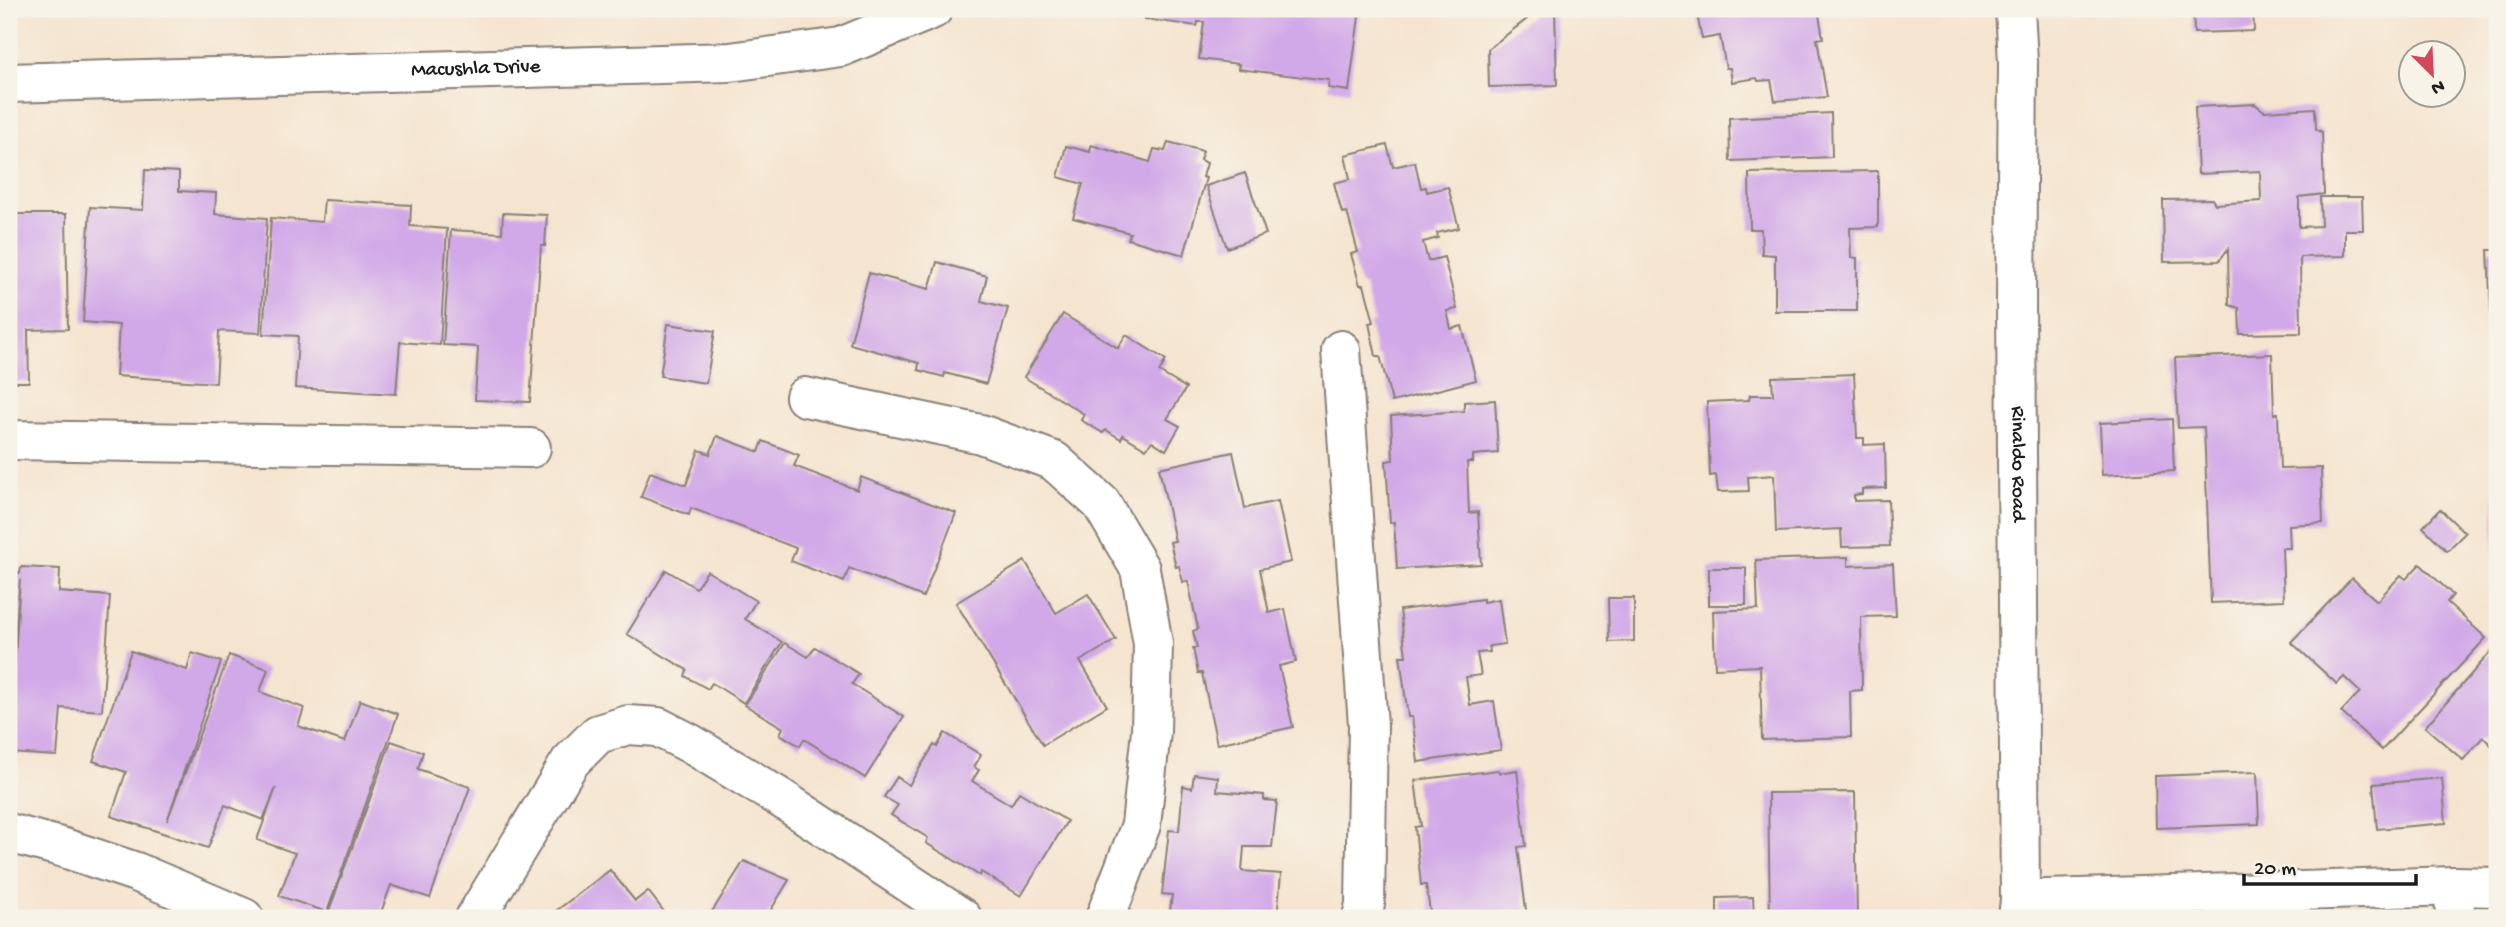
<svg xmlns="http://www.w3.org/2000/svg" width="2506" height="927" font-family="'Gochi Hand',sans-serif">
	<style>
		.green { fill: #a0cc79; stroke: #5e744a; stroke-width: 2 }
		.building { fill: #d1a8e8 }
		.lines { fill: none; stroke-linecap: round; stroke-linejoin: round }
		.minor-casing { stroke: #888076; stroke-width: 42 }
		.minor { stroke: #fff; stroke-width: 38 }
		.labels { text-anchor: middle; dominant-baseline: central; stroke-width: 5; stroke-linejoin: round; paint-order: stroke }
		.street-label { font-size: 21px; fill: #1c1c1c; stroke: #f7f3e8 }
	</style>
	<rect width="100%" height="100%" fill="#f7f3e8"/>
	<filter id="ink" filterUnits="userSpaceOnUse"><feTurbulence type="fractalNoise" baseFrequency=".0143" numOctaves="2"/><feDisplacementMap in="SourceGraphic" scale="14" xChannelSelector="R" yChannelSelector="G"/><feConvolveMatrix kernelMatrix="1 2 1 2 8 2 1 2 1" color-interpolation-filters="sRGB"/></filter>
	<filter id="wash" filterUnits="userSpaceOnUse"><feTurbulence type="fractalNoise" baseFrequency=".00686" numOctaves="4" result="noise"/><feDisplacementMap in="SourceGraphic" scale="28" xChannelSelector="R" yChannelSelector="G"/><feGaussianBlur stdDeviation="1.57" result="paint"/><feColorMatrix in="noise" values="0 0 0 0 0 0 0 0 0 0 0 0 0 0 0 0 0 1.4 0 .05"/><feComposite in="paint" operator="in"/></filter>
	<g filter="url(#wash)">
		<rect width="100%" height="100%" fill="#f5e4cf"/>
		<!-- green -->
		<path class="green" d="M2003,912L2333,918H2003Z"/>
		<g id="blocks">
			<!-- building -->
			<g class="building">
				<path d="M1145,9H1360L1349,91L1328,88L1329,80L1238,69L1239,64L1199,59L1204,22H1198L1197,26L1144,19Z"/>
				<path d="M1540,9H1555L1557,85L1489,87L1488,49Z"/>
				<path d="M1696,9H1818L1823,38L1817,39L1827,97L1775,101L1771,80L1758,81L1757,78L1732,82L1730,68H1726L1720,36L1702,39Z"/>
				<path d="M2193,9H2253L2254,31L2194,33Z"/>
				<path d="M2255,104L2264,111L2315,108L2316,129L2322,132L2324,194L2299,197V227L2321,226L2320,197H2362L2363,230H2345V256L2300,257L2301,333L2240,334L2239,308L2229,305L2228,249L2219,261L2164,262L2163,200L2212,199L2215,204L2261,201L2260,171L2198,174L2195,107Z"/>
				<path d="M1831,113L1832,157L1730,161L1729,118Z"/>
				<path d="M1168,142L1203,151L1200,160L1207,163L1203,177L1206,178L1184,255L1128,239L1130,233L1073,218L1083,184L1058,177L1066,146L1090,152L1091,145L1150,162L1154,149L1165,151Z"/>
				<path d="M1387,145L1393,167L1415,162L1421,188L1426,187L1427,192L1448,187L1459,228L1437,233L1438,238L1423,242L1428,261L1444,257L1457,309L1447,311L1451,329L1462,326L1476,380L1392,402L1380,356H1376L1369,323L1374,322L1364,285H1360L1351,254L1358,252L1347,212L1342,213L1334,183L1350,179L1345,155Z"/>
				<path d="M145,170L179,172V191L216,193L215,214L267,218L260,333L219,331L216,383L116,376L119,325L83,322L90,207L143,210Z"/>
				<path d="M1878,171V227L1850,228L1851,258H1857V311H1775V255L1762,254L1761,229H1750L1749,173Z"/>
				<path d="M1245,173L1266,234L1227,248L1206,186Z"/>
				<path d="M9,193H13V214H66L68,329L28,330L29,382H9Z"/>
				<path d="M324,200L411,205L410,226L447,229L440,345L400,342L396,394L295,388L298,336L263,334L271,218L322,222Z"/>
				<path d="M503,213L547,215L545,246H541L530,402L475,400L478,347L443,345L451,230L502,233Z"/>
				<path d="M2488,250H2497V311L2491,312Z"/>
				<path d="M937,262L987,276L981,301L1008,308L986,384L945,373L944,377L918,370L919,363L850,344L869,273L929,289Z"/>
				<path d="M1063,314L1118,348L1126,335L1166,360L1159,372L1186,388L1167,419L1180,426L1166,450L1152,441L1146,449L1123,435L1121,439L1106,430L1103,433L1081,420L1084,414L1024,377Z"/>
				<path d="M668,324L715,331L706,383L660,376Z"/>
				<path d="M2272,354L2274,414L2278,413L2280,469L2321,468L2323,523L2289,525L2290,548H2282L2284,600L2211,603L2204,427L2178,428L2175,358Z"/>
				<path d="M1854,374L1857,438H1864V445L1885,444L1886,488L1862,489V494L1854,495V501L1888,500L1890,546L1842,547L1841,529L1776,532L1774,475L1748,477L1749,491L1718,492L1716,475L1710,476L1707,402L1749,400L1750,395H1773L1772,377Z"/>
				<path d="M1495,400L1498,453L1473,455V462H1467L1469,513L1478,512L1481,564L1397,569L1394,522L1390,523L1386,461L1393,460L1391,416L1464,411V402Z"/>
				<path d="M2172,419L2174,471L2102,475L2100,423Z"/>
				<path d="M717,436L759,452L763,441L799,455L794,466L857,490L861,477L956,513L923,597L849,568L844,582L791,561L796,548L691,508L689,515L641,497L650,472L686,485L699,450L710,454Z"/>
				<path d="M1233,452L1245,508L1278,501L1291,562L1260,569L1269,613L1285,609L1296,662L1279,666L1293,727L1217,744L1202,673H1198L1193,648H1197L1193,631L1198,629L1188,581L1183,582L1179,566L1176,567L1170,542L1175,541L1159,468Z"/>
				<path d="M2495,489H2497V562H2494Z"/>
				<path d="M2440,509L2465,533L2447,551L2423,527Z"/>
				<path d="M1848,557V566L1893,564L1896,616L1861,617L1862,690L1850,691L1851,737L1762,740L1760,666L1715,668L1713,611L1758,609L1756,560Z"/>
				<path d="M1025,561L1056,613L1088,594L1116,640L1080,661L1107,706L1043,745L956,603Z"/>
				<path d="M2420,564L2453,595L2447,602L2486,638L2382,750L2341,712L2360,692L2344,677L2337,684L2291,642L2352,578L2377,601L2401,575L2406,579Z"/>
				<path d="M21,567L60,569L59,592L110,596L102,711L61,708L57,756L9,753L20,579L11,685H9V573H20Z"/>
				<rect x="1709" y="568" width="37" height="37"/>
				<path d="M666,570L696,588L707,571L756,601L745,619L782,642L744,703L712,683L708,689L685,676L687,670L627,634Z"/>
				<path d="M1608,598H1634V641L1609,642Z"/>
				<path d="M1483,599V602L1499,599L1505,644L1489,646L1490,652L1477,653L1481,675L1466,677L1470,705L1494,701L1501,750L1418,762L1412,717H1408L1400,656H1406L1400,610Z"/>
				<path d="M785,643L808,657L815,647L859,674L852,684L904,717L865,778L804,739L800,746L780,734L783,728L745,705Z"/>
				<path d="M2494,648L2497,651V751L2483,737L2463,760L2425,727Z"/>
				<path d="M131,651L187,670L192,653L221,662L167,821L229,655L268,669L260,692L304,708L298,726L345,742L360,700L398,714L327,912L279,896L295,853L257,840L276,788L263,820L225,805L208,848L111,816L126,772L93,761Z"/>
				<path d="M945,733L981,755L974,767L979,770L972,781L1011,805L1019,792L1067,821L1021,896L981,872L980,876L926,843L928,838L891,815L898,805L884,797L897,777L909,785L934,745L937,747Z"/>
				<path d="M391,741L423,752L418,769L470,787L430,898L391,885L379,918H349L329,911Z"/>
				<path d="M1498,770L1499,773L1517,770L1526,846L1518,847L1527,918H1431L1426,885H1421L1415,827L1421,826L1415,780Z"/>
				<path d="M2257,772L2259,824L2156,828L2155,776Z"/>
				<path d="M1194,774L1218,777L1217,791L1264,795V800L1277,801L1272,847H1244L1242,871L1281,874L1277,918H1169L1172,895L1162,894L1169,830L1179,831L1183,786L1192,788Z"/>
				<path d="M2442,778L2446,823L2377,829L2373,784Z"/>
				<path d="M1855,792L1857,918H1770L1768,793Z"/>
				<path d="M744,861L789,880L766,918H708Z"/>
				<path d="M610,870L635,901L648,891L669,918H555L552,914Z"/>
				<path d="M1753,897L1754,918H1717V898Z"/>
			</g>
		</g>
	</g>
	<g filter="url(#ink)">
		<use href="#blocks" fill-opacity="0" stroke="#888076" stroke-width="2"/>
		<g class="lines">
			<!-- minor casing -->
			<g class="minor-casing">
				<g id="minor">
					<path id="s1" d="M2015,9L2018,62L2016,302L2020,900L2018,918"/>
					<path id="s2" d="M9,83L730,62L841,47L933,9"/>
					<path d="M1341,350L1368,725L1365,904L1362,918"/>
					<path d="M805,397L981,434L1054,461L1101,503L1140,569L1153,644L1151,731L1141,825L1105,918"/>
					<path d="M9,440L531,448"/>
					<path d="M9,833L61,847L136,872L244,918"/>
					<path d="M2454,886L2455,918"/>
					<path d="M2020,900L2454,886L2497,887"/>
					<path d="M475,918L570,762L598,734L628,725L658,727L691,744L782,799L962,918"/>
				</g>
			</g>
			<!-- minor -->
			<use href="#minor" class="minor"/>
		</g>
	</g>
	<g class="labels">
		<!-- street labels -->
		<g class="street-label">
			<text stroke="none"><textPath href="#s2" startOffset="467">Macushla Drive</textPath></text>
			<text stroke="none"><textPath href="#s1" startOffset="455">Rinaldo Road</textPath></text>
		</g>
	</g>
	<!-- margin -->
	<rect width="2506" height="927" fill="none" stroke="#f7f3e8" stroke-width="35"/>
	<!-- north arrow -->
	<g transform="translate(2432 74) rotate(156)"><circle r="33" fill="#f7f3e8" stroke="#9f9d96" stroke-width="2"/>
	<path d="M0-5L12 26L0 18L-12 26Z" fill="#d1495b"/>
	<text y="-10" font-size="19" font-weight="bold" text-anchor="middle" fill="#1c1c1c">N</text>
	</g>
	<!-- scale -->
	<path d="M2244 874v10h172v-10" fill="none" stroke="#1c1c1c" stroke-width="3.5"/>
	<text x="2254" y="874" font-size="21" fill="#1c1c1c" stroke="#f7f3e8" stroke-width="5" paint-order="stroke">20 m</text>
</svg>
